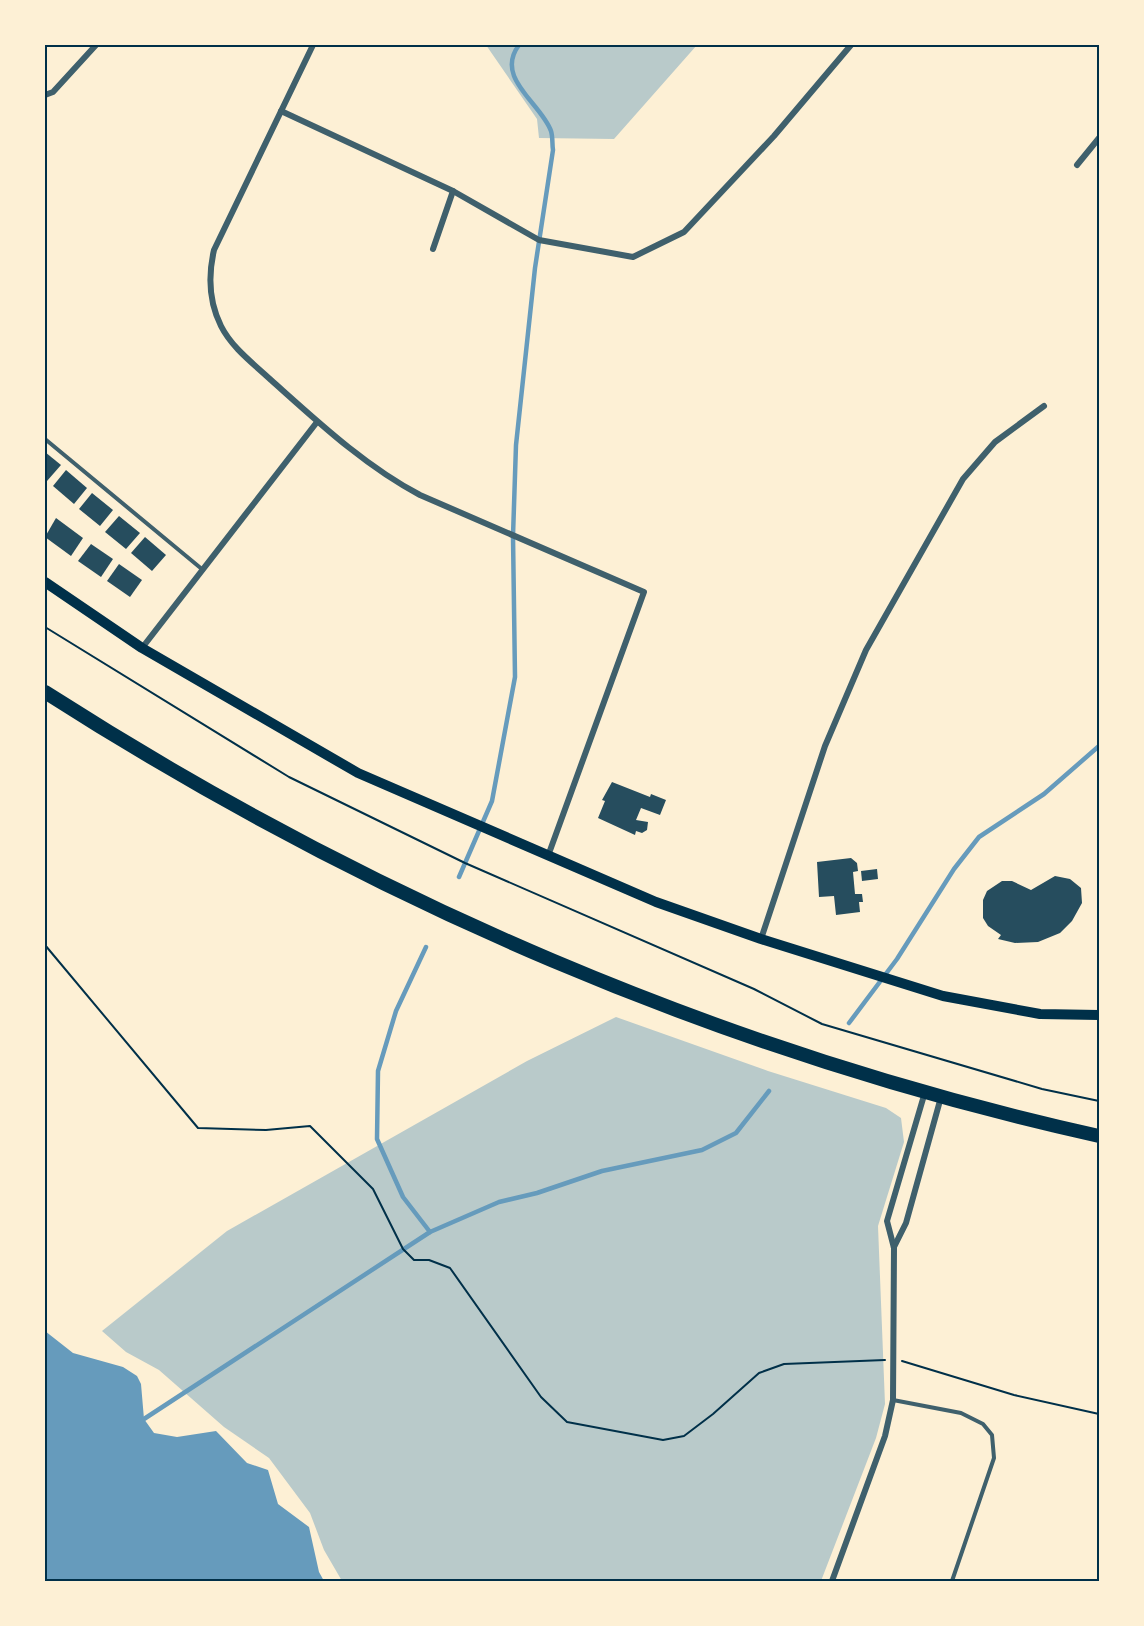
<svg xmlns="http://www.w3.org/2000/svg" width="1144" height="1626" font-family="'Crimson Pro',serif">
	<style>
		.green { fill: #b9caca }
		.water { fill: #669bbc }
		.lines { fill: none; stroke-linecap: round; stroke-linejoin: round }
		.stream { stroke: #669bbc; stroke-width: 4.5 }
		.building { fill: #264d5e }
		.path { stroke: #003049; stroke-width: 2 }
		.service { stroke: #3f606c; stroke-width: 4 }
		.minor { stroke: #3f606c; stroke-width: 6 }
		.secondary { stroke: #003049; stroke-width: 10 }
		.trunk { stroke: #003049; stroke-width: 14 }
		.neatline { fill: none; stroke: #003049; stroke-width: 2 }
	</style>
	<rect width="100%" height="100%" fill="#fdf0d5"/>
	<!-- green -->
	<g class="green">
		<path d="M486,45H697L614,139L539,138L537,119Z"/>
		<path d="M616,1017L768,1071L886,1108L901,1118L904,1142L878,1226L885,1404L876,1438L821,1581H342L324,1550L310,1513L269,1458L224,1427L159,1370L126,1352L102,1331L227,1231L527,1061Z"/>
	</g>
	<!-- water -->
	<path class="water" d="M45,1331L73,1353L123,1367L137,1376L141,1384L144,1419L154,1433L177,1437L216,1431L247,1463L268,1470L278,1504L309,1527L319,1572L324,1581H45Z"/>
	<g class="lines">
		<!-- stream -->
		<g class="stream">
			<path d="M459,877L492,801L515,677L513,536L516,445L535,268L553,150C552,145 553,137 551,131C541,103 494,78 519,45"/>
			<path d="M426,947L396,1011L378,1071L377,1139L403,1197L430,1232"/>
			<path d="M849,1023L897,959L954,869L979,837L1044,794L1099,746"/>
			<path d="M144,1419L430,1232L499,1202L537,1193L602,1171L702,1150L736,1133L769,1091"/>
		</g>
	</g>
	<!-- building -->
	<g class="building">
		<path d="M45,452L61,465L47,481L45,480Z"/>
		<path d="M66,470L87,488L74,504L53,486Z"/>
		<path d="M92,493L113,510L100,526L79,509Z"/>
		<path d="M119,516L140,533L126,549L105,532Z"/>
		<path d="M56,518L83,538L71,556L45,537Z"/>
		<path d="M145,537L166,555L152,571L131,553Z"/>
		<path d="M91,544L113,559L101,577L78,561Z"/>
		<path d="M119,564L142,580L130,597L107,581Z"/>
		<path d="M612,782L650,797L651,794L666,800L660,815L641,808L636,820L648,822L647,830L642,833L636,831L635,835L598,818L605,801L602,800Z"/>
		<path d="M851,858L857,863L858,871L853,872L855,894H862L863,902H859L860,912L836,915L834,896L819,897L817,862Z"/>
		<path d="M877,869L878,879L862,881L861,871Z"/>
		<path d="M1055,876L1070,879L1081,888L1082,903L1072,921L1060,933L1038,942L1015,943L998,939L1001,935L988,926L983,918V900L987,891L1002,881H1012L1031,890Z"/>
	</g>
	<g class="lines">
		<!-- path -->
		<g class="path">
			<path d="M45,627L289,777L465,863L754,989L822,1024L1042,1089L1099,1101"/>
			<path d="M45,945L198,1128L266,1130L310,1126L373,1189L403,1249L414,1260H429L450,1268L541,1397L567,1422L663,1440L684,1436L713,1414L759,1373L784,1364L885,1360"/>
			<path d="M902,1361L1014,1395L1099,1414"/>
		</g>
		<!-- service -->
		<g class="service">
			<path d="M45,439L203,570"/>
			<path d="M893,1400L961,1413L983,1424L992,1435L994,1458L952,1581"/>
		</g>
		<!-- minor -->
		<g class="minor">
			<path d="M313,45L214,250C208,276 209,302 221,326C232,348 254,364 271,380C318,422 365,466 420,495L644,592L548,856"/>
			<path d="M45,95L53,92L96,45"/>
			<path d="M281,111L453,191L539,240L633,257L684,232L774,136L851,45"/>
			<path d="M1077,165L1099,138"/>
			<path d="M433,249L453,191"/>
			<path d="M142,648L317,422"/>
			<path d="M761,939L825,746L866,650L963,479L995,442L1044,406"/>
			<path d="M894,1247L906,1223L941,1097"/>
			<path d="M832,1581L885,1436L893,1400L894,1248L887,1221L925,1092"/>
		</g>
		<!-- secondary -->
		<path class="secondary" d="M45,582L142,648L358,773L656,902L761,939L943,996L1040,1014L1099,1015"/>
		<!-- trunk -->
		<path class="trunk" d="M45,692C368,899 724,1053 1099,1136"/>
	</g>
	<!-- border -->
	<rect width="1144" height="1626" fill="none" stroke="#fdf0d5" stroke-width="93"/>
	<rect x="46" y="46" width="1052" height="1534" class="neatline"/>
</svg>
